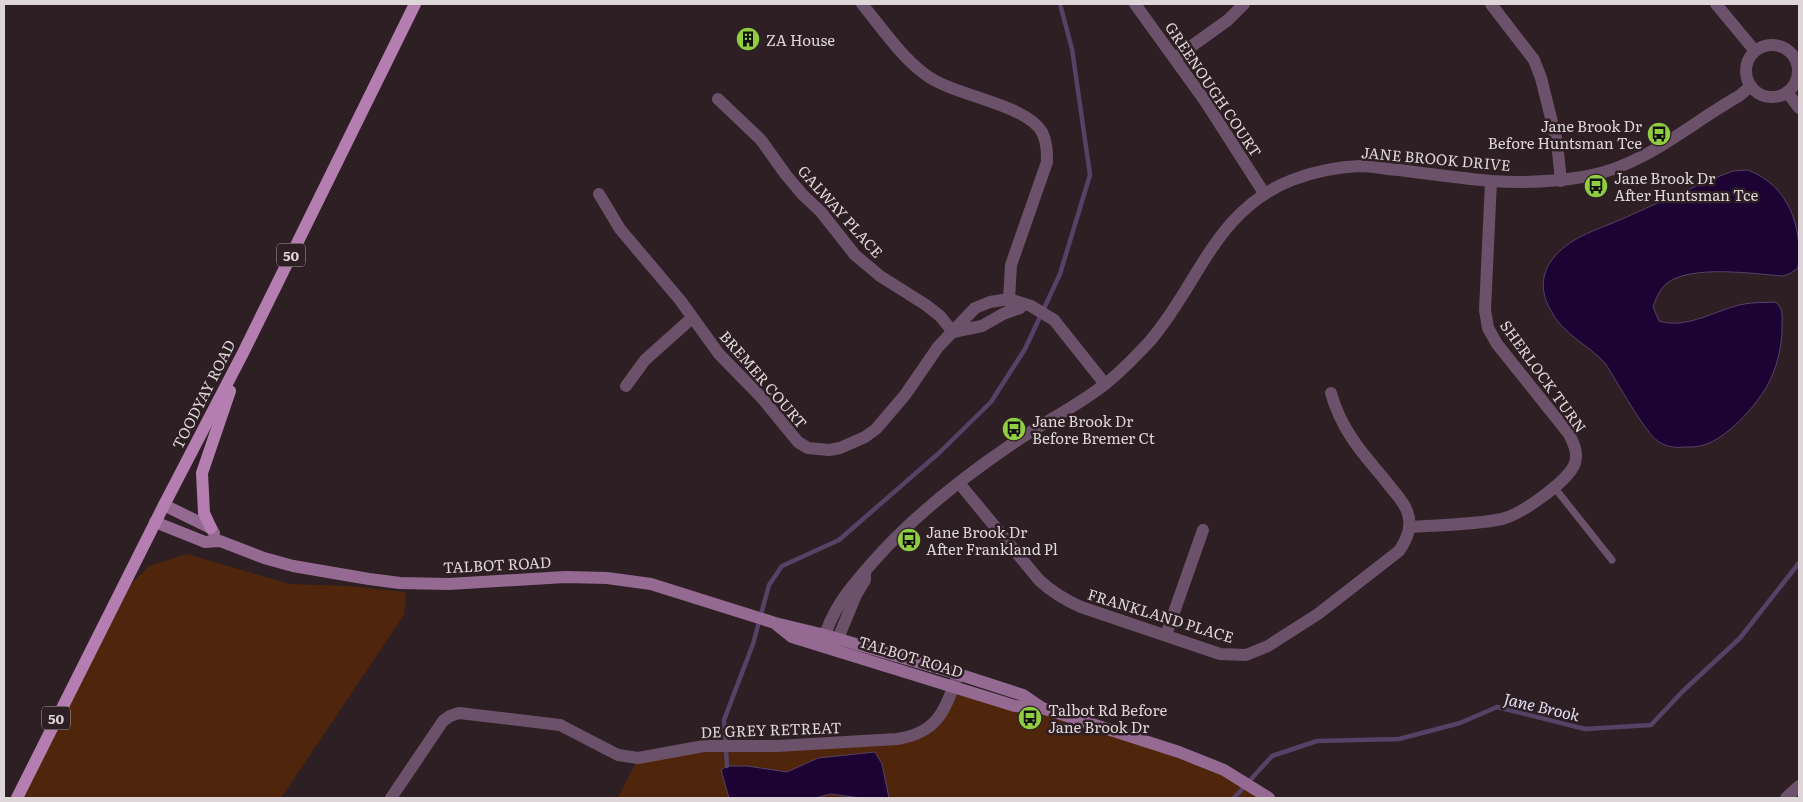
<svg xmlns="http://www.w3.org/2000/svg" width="1803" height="802" font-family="Literata,serif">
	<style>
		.green { fill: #4f260c }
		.water { fill: #1c0334; stroke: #564266 }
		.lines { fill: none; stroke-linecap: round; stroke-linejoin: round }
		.stream { stroke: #564266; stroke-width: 4.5 }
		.service { stroke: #6c516a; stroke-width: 7 }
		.minor { stroke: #6c516a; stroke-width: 12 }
		.secondary { stroke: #946a92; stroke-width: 12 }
		.primary { stroke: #b47eb0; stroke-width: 12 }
		.labels { text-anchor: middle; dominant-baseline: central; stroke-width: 5; stroke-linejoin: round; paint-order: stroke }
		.shield { fill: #2d1f24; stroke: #aa9fa3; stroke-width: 1 }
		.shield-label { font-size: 14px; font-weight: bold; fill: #dfd6d9 }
		.poi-label { font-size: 15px; fill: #dfd6d9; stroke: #2d1f24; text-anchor: start }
		.street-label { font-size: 15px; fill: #dfd6d9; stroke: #2d1f24 }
		.water-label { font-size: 16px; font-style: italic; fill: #e3dcf1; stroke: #2d1f24 }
	</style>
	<rect width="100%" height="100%" fill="#2d1f24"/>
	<!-- green -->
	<g class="green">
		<path d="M187,554L289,584L347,586L406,592L404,615L281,798H18L118,597L149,566Z"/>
		<path d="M954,687L1179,752L1269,798H618L638,758L921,733Z"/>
	</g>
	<!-- water -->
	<g class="water">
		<path d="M1748,170C1789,186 1803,227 1798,268L1791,273L1783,276C1754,274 1689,264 1666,284C1659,290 1656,299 1653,307L1659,321C1687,330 1717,309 1744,304C1754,302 1765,303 1775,302C1784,308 1782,317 1782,327C1782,347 1777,368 1767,386C1755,407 1727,438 1704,445C1698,447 1691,447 1685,447C1675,448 1668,447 1659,442C1644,432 1617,381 1605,363C1587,344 1563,334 1551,311C1540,292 1540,272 1556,255C1572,236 1600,229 1622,219C1655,204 1687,190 1720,176L1733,171Z"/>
		<path d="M875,752L882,764L889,798H861L831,794L815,798H729L721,770L727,766H747L787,772L818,758Z"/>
	</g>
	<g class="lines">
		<!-- stream -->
		<g class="stream">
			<path d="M727,766L724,720L753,644L769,585L782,566L839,540L939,453L991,402L1025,349L1060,274L1090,175L1072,49L1060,4"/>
			<path d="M1234,798L1272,756L1317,741L1399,739L1460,723L1497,707L1585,729L1651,725L1683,691L1740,638L1799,563"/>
		</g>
		<!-- service -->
		<path class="service" d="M1554,487L1612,560"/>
		<!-- minor -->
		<g class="minor">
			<path d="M862,4C882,28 901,57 926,75C954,96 1026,104 1042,132C1047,142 1047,152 1047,162L1011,265L1009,299L1012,310"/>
			<path d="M1135,4L1205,101L1264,193"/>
			<path d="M1491,4L1534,60L1541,78L1557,142L1561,181"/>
			<path d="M1716,4L1755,51"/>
			<circle cx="1772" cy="71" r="26"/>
			<path d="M1175,58L1228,20L1244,4"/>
			<path d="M1787,92L1799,108"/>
			<path d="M718,99L761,140L786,175L802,194L821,212L855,255L880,276L926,305L940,316L953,332"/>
			<path d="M599,194L620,229L680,300L719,354L762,398L798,442L808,448L829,450L840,448L865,437L876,429L905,395L938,347L975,308L990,302L1009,299L1031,306L1054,320L1105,384"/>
			<path d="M953,332L982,326L1003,314L1020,308"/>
			<path d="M626,386L645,360L692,318"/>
			<path d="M959,483L1039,580C1052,592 1065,600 1081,607L1220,654L1246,655L1268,646L1318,614L1399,551C1407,539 1413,526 1407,511C1403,500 1392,490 1385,480C1361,452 1341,429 1331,393"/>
			<path d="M1409,527C1439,525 1473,525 1502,519C1520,515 1569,481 1575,463C1578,453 1574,444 1569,434L1497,344L1488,328L1485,310L1491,181"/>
			<path d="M1166,635L1203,530"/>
			<path d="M822,645C831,610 849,589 872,563C912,517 962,478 1012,444C1042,423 1076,407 1104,385C1121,372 1136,356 1150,341C1199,284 1215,210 1292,180C1313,172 1336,167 1359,166C1372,166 1386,169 1399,170C1430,174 1460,178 1491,181C1523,183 1556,182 1588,176C1646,165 1689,124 1739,96L1751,86"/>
			<path d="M834,648L856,595L865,580V573"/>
			<path d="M391,798L443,721L450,716L459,713L560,725L618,755L638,758L704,746H777L897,739C937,733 944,712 957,677"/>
			<path d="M1786,798L1799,786"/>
		</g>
		<!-- secondary -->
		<g class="secondary">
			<path d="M164,505L211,528L214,533"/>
			<path d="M155,522L205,542L220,541L264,558L293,566L369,579L400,583L449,584L565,577L607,578L651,584L775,623L825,635L958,674L1023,695L1042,708"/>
			<path d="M777,625L792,637L1015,706L1042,708L1179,752L1224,770L1269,798"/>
		</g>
		<!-- primary -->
		<g class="primary">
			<path d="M211,528L204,513L202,473L230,391"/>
			<path d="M17,798L164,505L243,353L415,4"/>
		</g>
	</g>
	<!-- icons -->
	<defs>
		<g id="building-disc" transform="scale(1.25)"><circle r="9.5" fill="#90cd41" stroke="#2d1f24"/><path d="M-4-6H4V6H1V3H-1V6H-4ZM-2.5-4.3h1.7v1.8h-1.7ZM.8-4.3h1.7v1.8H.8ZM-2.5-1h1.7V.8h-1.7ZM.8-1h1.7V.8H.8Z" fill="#111"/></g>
		<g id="bus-disc" transform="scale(1.25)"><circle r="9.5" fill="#90cd41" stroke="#2d1f24"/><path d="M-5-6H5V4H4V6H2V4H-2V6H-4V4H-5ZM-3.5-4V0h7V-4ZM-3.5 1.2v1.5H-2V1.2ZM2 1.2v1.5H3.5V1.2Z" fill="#111"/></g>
	</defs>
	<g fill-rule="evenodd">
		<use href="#building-disc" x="748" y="39"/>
		<use href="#bus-disc" x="1659" y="134"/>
		<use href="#bus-disc" x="1596" y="186"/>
		<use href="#bus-disc" x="1014" y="429"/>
		<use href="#bus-disc" x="909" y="540"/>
		<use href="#bus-disc" x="1030" y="718"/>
	</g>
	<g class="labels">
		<!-- shield labels -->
		<g class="shield">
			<rect x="277" y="243.5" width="28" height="23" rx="4"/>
			<rect x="42" y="706.5" width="28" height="23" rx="4"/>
		</g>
		<g class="shield-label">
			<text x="291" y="255">50</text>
			<text x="56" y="718">50</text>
		</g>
		<!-- poi labels -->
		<g class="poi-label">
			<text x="766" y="39">ZA House</text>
			<text x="1642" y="125" text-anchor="end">Jane Brook Dr<tspan x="1642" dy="17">Before Huntsman Tce</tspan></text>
			<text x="1614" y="177">Jane Brook Dr<tspan x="1614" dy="17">After Huntsman Tce</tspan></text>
			<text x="1032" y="420">Jane Brook Dr<tspan x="1032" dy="17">Before Bremer Ct</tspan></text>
			<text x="926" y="531">Jane Brook Dr<tspan x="926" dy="17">After Frankland Pl</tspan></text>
			<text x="1048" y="709">Talbot Rd Before<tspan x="1048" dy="17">Jane Brook Dr</tspan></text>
		</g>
		<!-- street labels -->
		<g class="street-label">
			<text transform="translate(1214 89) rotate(56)">GREENOUGH COURT</text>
			<text transform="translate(1436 158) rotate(5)">JANE BROOK DRIVE</text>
			<text transform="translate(841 211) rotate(48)">GALWAY PLACE</text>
			<text transform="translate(1544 376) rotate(54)">SHERLOCK TURN</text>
			<text transform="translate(764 379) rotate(49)">BREMER COURT</text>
			<text transform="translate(203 394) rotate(-63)">TOODYAY ROAD</text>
			<text transform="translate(497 564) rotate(-3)">TALBOT ROAD</text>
			<text transform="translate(1161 615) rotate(17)">FRANKLAND PLACE</text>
			<text transform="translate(911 656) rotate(17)">TALBOT ROAD</text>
			<text transform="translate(771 729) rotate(-2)">DE GREY RETREAT</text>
		</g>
		<!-- water labels -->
		<g class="water-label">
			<text transform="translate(1542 706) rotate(13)">Jane Brook</text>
		</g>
	</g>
	<!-- border -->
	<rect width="1803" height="802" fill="none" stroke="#dfd6d9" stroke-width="10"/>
</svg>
